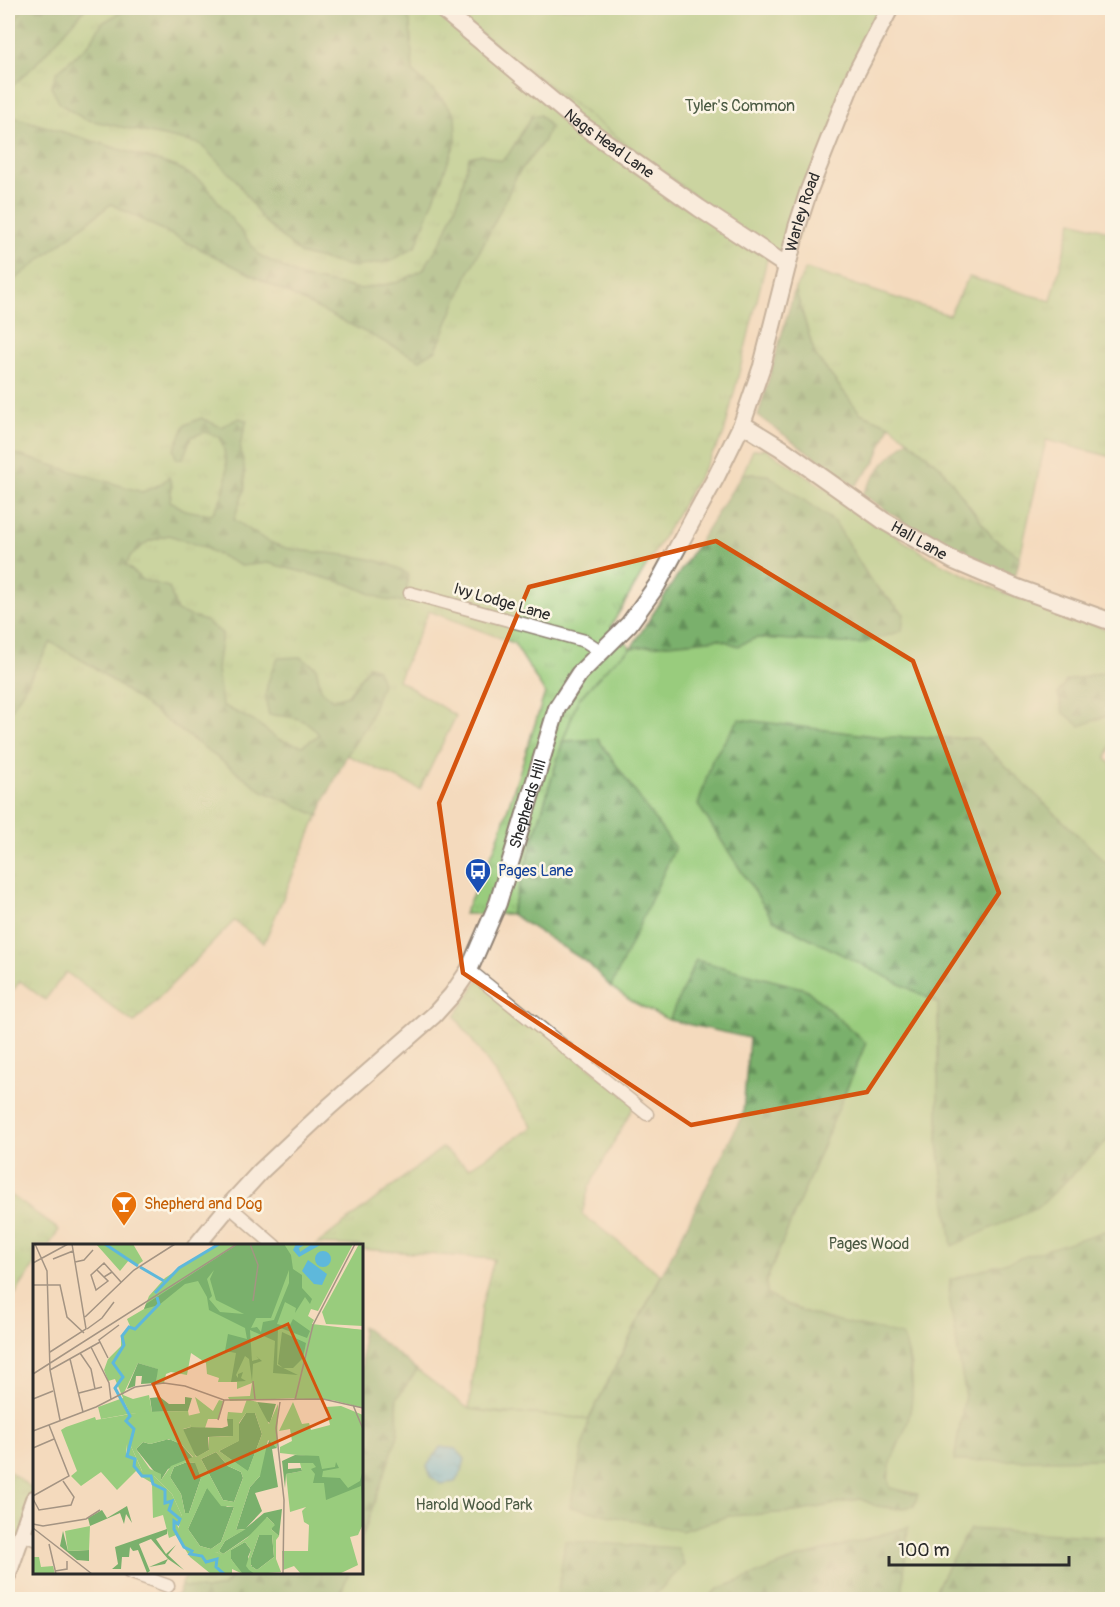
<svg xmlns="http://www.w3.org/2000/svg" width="1120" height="1607" font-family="Pangolin,sans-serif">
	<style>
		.grass { fill: url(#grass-tufts); stroke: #627c54; stroke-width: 1.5 }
		.forest { fill: url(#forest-firs); stroke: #526e4c; stroke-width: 1.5 }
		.green { fill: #99cc7d; stroke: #627c54; stroke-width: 1.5 }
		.water { fill: url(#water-ripples); stroke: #447283; stroke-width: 1.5 }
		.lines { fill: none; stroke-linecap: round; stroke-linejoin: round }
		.street-casing { stroke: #908274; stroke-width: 15 }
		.secondary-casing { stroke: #908274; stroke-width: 20 }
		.street { stroke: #fff; stroke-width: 12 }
		.secondary { stroke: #fff; stroke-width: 16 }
		.marked { fill: none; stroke: #d5540f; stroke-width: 4.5; stroke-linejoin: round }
		.labels { text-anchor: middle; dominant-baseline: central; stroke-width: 5; stroke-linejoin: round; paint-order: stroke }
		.park-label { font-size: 16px; fill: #4c5b44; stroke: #fcf5e5 }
		.street-label { font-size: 16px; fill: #2b2b2b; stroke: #fcf5e5 }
		.transit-label { font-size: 16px; fill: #164399; stroke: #fcf5e5; text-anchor: start }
		.food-label { font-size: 16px; fill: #c56008; stroke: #fcf5e5; text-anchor: start }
		.inset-river { fill: none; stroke: #5eb8db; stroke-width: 3 }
		.inset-road { fill: none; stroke: #a49483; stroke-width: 1.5 }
		.view { fill: #d5540f; fill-opacity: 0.15; stroke: #d5540f; stroke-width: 3 }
		.inset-edge { fill: none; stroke: #2b2b2b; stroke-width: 3 }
	</style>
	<defs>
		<pattern id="grass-tufts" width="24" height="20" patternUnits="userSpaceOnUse" patternTransform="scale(1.5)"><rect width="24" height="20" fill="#99cc7d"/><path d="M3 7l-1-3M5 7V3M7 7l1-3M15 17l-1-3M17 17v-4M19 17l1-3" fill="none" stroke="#84af6c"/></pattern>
		<pattern id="forest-firs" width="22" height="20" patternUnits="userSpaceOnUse" patternTransform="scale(1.5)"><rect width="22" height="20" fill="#7ab06c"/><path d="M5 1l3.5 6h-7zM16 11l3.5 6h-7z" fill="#648f59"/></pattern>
		<pattern id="water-ripples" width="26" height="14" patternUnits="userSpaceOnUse" patternTransform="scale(1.5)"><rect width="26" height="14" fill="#5eb8db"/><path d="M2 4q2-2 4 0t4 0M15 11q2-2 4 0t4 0" fill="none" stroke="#4e96b2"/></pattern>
	</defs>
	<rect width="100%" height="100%" fill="#fcf5e5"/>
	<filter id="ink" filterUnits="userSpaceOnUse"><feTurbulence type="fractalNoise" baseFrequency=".0167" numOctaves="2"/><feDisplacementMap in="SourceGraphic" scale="12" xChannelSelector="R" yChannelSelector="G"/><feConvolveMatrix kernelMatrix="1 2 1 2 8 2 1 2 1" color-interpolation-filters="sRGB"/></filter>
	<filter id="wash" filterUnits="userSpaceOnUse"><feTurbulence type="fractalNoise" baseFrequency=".008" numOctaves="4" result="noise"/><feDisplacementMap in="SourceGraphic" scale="24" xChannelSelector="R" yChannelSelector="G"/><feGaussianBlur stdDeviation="1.35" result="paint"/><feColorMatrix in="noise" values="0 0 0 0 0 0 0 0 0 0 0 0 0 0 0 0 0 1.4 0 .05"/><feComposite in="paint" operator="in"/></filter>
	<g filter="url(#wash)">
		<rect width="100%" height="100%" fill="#f4dabd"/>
		<!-- grass -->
		<g class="grass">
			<path d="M8,8H447L774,231L724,434L611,626L631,648L610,665L578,700L563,741L511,914H464L496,845L545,693L514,643L429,611L398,680L456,716L420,789L347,755L324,801L264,943L234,921L134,1023L66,972L45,1000L20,981L8,997Z"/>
			<path d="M1072,221L1112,232V457L1046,440L1020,557L992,537L940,466L890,425L860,413L815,355L795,289L806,269L949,315L969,277L1051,301Z"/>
			<path d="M479,979L635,1104L589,1187L582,1214L661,1275L589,1419C549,1416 509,1415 469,1409L481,1308L494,1259L362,1249V1246L317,1244L442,1148L469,1168L533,1127L455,1016Z"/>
			<path d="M8,1193L59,1230L49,1245L34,1246V1266L8,1305Z"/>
			<path d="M8,1470L34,1490V1499L8,1574Z"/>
			<path d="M187,1573H235L223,1587L206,1590L181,1586Z"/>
		</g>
		<!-- forest -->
		<g class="forest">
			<path d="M23,8H86L34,66L8,90V30Z"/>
			<path d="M128,8H404L410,22L413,72L436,93L455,114L456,141L416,246L391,261L354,267L301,254L263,220L236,180L200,144L84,119L60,104L51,87L57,72L89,44L102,23Z"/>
			<path d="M8,115L177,167L204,183L259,255L301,277L360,289L399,282L423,270L443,238L459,198L469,157L482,154L500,161L508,155L532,116L540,115L550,126L543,142L517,175L500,211L468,274L436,350L420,360L111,204L8,285Z"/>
			<path d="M795,289L815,355L860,413L890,425L875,462L855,486L758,416Z"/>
			<path d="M201,418L221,427L239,418L247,420L240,445L244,466L245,488L234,519C251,531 270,545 291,549C326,555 378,553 408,574L406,602L385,600L348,584L268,563L241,566L203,547L169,535L149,541L131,555L126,565L143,580L169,587L177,611L205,621L222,633L217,669L222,705L255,722L278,739L302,746L319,735C308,717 289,716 269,715C262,692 268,679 278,658L300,657L316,667L321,689L332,700L348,695L369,666L377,669L382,683L368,723L347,755L324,801L319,816L263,791L92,666L51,642L8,716V452L142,492L159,485L169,477L172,486L170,501L185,510L211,515C230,491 230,466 220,437L205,432L191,437L183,458L176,459L174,450L185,425Z"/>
			<path d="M908,440L940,466L992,537L1020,557L1015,577L975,560L919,532L862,494L884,463Z"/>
			<path d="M743,473L768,475L835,522L871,581L904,614L903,631L860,644L756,638L738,646L719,639L631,648Z"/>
			<path d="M1112,670V717L1106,716L1080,726L1063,712L1058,694L1066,681Z"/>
			<path d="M739,719L883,737L977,738L1112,868V1136L1039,1207L952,1247L938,1145V1003L773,920L698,805L712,760Z"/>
			<path d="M598,739L675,848L611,987L588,963L511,914L563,741Z"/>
			<path d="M696,960L806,989L866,1043L766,1281L871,1327L902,1335L907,1346L913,1394L909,1419L887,1477L899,1491L918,1494L914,1507L898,1509L876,1506L860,1499L797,1512L729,1516L682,1531L679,1548L684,1565L651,1599L557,1600L569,1507L589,1419L743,1114L749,1038L669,1020Z"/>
			<path d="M1112,1229V1459L954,1462L965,1393L949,1298L950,1280L1059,1244Z"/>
			<path d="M362,1326L417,1370L397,1398L398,1435L362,1538Z"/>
			<path d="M908,1526L902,1599L706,1600L718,1589L798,1558Z"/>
			<path d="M970,1529L1112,1537V1599L931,1600L948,1565Z"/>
			<path d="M235,1573H349L338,1599L154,1600L156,1593L170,1598L177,1595L181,1586L206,1590L223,1587Z"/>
		</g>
		<!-- green -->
		<g class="green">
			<path d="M447,8H892L860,67L787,266Z"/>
			<path d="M766,449L907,543L940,563L1004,593L1112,631V670L1066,681L1058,694L1063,712L1080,726L1106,716L1112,717V741L1106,759L1112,765V868L977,738L883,737L739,719L712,760L698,805L773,920L938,1003V1145L952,1246L1039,1207L1112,1136V1229L950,1280L949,1298L965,1393L954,1461L1112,1459V1537L970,1529L948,1565L931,1599H902L908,1527L798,1558L718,1589L706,1599H651L684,1565L678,1548L565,1541L557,1599L338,1600L349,1573L362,1572V1538L398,1435L397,1398L417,1370L469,1409L504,1414H534L589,1419L570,1507L682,1531L729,1516L797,1512L860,1499L876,1506L898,1509L914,1506L918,1494L890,1488C883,1465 904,1440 909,1417C915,1392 913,1359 902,1335C857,1324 809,1319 768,1295L766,1282L866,1043L806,989L696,960L669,1020L633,1002L611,987L675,848L598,739L563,741L578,700L610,665L631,648L719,639L738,646L756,638L860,644L902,631L904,614L871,581L835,522L768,475L743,473L753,450Z"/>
		</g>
		<!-- water -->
		<path class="water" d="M440,1447L456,1449L465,1459L462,1471L455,1482L441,1484L431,1477L427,1466Z"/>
	</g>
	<g filter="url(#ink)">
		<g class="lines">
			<!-- street casing -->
			<g class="street-casing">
				<g id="street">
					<path d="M410,593L585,641L602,652"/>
					<path d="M469,970L647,1114"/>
					<path d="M229,1206L275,1246"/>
					<path d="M22,1534L34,1539"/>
					<path d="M129,1572L168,1586"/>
				</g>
			</g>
			<!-- secondary casing -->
			<g class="secondary-casing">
				<g id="secondary">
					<path id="s1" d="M441,8L579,123L699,208L787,266"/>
					<path id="s2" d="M742,424L781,448L884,521L954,561L1020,589L1112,622"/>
					<path id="s3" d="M196,1246L229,1206L261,1171L330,1106L434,1015L452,995L469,970L498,903L557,708L579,674L629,624L657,585L716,477L742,424L762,366L797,227L809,190L854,77L890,8"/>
					<path d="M8,1574L34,1499"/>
				</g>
			</g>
			<!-- street -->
			<use href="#street" class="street"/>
			<!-- secondary -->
			<use href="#secondary" class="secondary"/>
		</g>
	</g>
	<!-- marked area -->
	<path d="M0 0H1120V1607H0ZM716,541L913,661L999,893L867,1092L691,1125L463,973L439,803L529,587Z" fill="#f4dabd" fill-opacity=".55" fill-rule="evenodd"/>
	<path class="marked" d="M716,541L913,661L999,893L867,1092L691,1125L463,973L439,803L529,587Z"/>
	<!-- icons -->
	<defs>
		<g id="bus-pin" transform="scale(1.35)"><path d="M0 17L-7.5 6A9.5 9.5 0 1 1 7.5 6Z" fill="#1a4fb4" stroke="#fcf5e5"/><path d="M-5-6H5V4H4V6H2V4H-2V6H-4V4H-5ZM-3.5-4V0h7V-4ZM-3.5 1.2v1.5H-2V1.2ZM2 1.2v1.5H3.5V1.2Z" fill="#fff"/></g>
		<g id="bar-pin" transform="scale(1.35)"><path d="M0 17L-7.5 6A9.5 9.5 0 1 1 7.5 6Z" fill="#e8710a" stroke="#fcf5e5"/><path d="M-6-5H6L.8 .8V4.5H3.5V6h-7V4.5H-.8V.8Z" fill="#fff"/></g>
	</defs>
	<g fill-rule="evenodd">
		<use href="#bus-pin" x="478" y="871"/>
		<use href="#bar-pin" x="124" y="1204"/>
	</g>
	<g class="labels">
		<!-- park labels -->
		<g class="park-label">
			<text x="740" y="106">Tyler's Common</text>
			<text x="869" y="1244">Pages Wood</text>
			<text x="474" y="1505">Harold Wood Park</text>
		</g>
		<!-- street labels -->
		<g class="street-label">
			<text stroke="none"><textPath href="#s1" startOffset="216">Nags Head Lane</textPath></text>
			<text stroke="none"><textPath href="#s3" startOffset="1228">Warley Road</textPath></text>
			<text stroke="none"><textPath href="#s2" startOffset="212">Hall Lane</textPath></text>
			<text transform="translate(502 602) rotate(16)">Ivy Lodge Lane</text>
			<text stroke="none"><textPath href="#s3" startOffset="566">Shepherds Hill</textPath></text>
		</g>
		<!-- transit labels -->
		<g class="transit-label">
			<text x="498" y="871">Pages Lane</text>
		</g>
		<!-- food labels -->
		<g class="food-label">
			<text x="144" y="1204">Shepherd and Dog</text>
		</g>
	</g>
	<!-- overview -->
	<g transform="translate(33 1244)">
		<rect width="330" height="330" fill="#f4dabd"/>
		<path d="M184,0H320L285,67L278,65L275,72L281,76L279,80L330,86L263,154L197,157L195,153L217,152L219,139L204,145V138H185L186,134L174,130L173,119L158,109L154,131L138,128L133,130L131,139L123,140L124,125L105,119L90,151L100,155L116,151L119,168L97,170L91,157L96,170L68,175L65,163L90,154L82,135L75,137L71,126L75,115L88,102V92L97,82L94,75L111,65L116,52L132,34ZM326,0L330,3V82L293,80L289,68ZM162,153L180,167L186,156L190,157L186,175H175L172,184L158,183L154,172L167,169ZM260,158L269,180L276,179L278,186L297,181L293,163L308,162L330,171V280L325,291L317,293L325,321L306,330H268L261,322L250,326L249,307H275L276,281L271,278L269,267L273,263L257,268L253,230L269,227L267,219L273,218V212L247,209V203L259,197L257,185L246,187ZM94,199L97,200L109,227L121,232L139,250L149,272L150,280L144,281L156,305L173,312L184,308L190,312L194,330H178L157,313L143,291L136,294L130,271L120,274L119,239L109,233L94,213Z" fill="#99cc7d"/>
		<path d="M205,0H251L258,11L260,25L269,31V44L279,55L277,60L272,53L262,69L263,64L252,58L244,80L256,83L260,75L277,87L274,94L245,83L244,121L265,131L240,129L242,97L217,86L219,117L226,115L223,112L229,117L220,120L219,137L216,115L212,112L203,131L205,134V130L210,128L208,134L213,137L198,138L203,109L192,107L195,90L214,95L212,84L176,66L174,53L165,37L152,40L126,61L111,65L113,60ZM181,26L177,35L183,56L211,70L187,68L176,55L179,52L174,35ZM256,26V39L241,76L230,78L228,88L224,83L218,84L223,74H238ZM249,88L273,99L270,114L260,124H250L245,120ZM105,119L125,125L123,139L108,140L109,132H103L102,142L94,145ZM127,153L136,160H152V153L159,154L155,167L119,168L117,154ZM224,158L243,160L237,179L233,177ZM213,169H222L229,190L215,228L186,207L205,197L206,180ZM194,175H200V192L175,193L176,206L164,213L149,196L99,195L124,193L158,183L189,184L195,182ZM136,195L148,200L160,214L135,225L128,236L103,205L110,198L117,200ZM237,195L244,204L239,205L245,243L222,249L229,267L213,284L231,269L249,265L246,292L238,285L241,280L234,273L229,283L190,310L186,307L192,297L212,285L203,286L217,243L227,232V217ZM183,208L195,222L208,228L210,234L201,258L190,256L168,215ZM262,211L286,212L289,225L302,223L303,218L306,224L290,227L289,233L307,234L315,244L327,237L330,225V274L328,242L293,256L291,239H280L282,230L278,225L283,223L280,219H255V225L268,224L269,227L253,230L252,244L249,217ZM154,218L163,219L168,234L156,269H152L148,250L137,233L141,223ZM174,243L194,263H201L188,298L178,305L167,302L155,285ZM94,262L99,279L93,270L91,280L87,269L57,282L55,274L69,266L74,274ZM134,285V290L123,295L133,310L143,301L135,311L151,326L135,315L132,320L116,323L135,315L118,295L106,300L117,327L114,329L105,306L100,307L97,303L96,313H89L88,325H79L85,320L82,303ZM30,287L35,307L56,306V317L44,316L27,302ZM226,291H239L241,313L224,326L218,322V314ZM212,298L218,306L215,313L222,330L208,329L198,315V306Z" fill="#7ab06c" fill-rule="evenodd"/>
		<path d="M63,0H100L110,17L103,22L96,16L87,27ZM281,82L330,86V164L299,156H262ZM214,155L224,158L236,180L245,160L244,204L235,196L227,232L217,243L203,286L213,285L192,297L186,307L190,310L214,294L234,273L242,281L238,285L246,292L243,296V315L248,328L222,330L216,326L213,322L218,306L212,298L198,306V315L210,330L199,325V330H194L188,322L189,312L184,308L176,313L161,310L152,302L145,286L149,272L139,250L121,232L111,231L97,200H94L93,211L101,214L105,225L84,246L68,228L48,242L38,232L44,227L28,186L33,183L62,173L63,176L109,168L155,167L158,183L150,185L163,213L176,206V193L200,192V175H194L195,168L209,169ZM213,169H222L229,190L215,227L186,207L206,197V179ZM136,195L148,200L160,213L138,222L128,236V230L117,225L103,205L110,198L117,200ZM183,208L195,222L208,228L210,234L201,258L190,256L168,215ZM154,218L162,219L168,234L156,269H152L148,250L137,233L141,223ZM174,244L188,262L201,263L188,298L178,305L167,302L155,285ZM226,291H239L241,313L224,326L218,322V314ZM57,282L56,306L35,307L32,287ZM0,313H6L8,323L20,322L22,330H0Z" fill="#99cc7d" fill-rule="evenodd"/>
		<path d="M263,0H273L266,4L267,8L279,0H289L266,13L260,6ZM282 15a8 8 0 1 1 16 0a8 8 0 1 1-16 0ZM275,16L294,30L289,41L281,40L269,27Z" fill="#5eb8db"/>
		<path class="inset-river" d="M72,0L105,22M107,23L131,37M122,49L146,24L186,0M124,53L126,60L102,85L96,83L89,92L91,101L80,119L90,133L82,144L97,172L93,177L101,185L94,212L102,215L101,222L109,232H118L120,240L132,246V259L139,257L136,266L147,275L145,280L141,277V285L151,303L159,307L157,310L169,312L173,318L184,315L183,323L191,330"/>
		<path class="inset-road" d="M2,0L14,27L17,126L27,176M217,0L225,21L220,57M20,15L40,7M42,18L51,16L60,6M0,19L35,0M64,26L71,33L79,28M71,33L75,37L63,46L58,31L71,19L88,38M0,41H27L34,73L51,89M52,73L101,26L142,0M54,85L69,74L81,58M58,103L76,139L78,156M17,108L53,85L39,0M47,109L58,125L62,145M75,114L66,96L86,81M37,115L50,168M17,126L67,98M0,130L204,0M220,137L222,155M46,149L69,143M0,155L20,147M262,156L280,81L322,0M247,158L243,184L251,256L250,330M320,161L330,185M185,176L191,156M0,187L63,163L102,143L131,139L152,142L191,156L290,155L330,164M0,204L21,195M0,252L36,232L16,181M0,255L6,266L38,261L41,253L30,237M0,280L10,282L53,275L67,266M0,284L59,330M16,300L23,330M22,327L34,325V317"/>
		<path class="view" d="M255,80L297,174L162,234L120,140Z"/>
		<rect width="330" height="330" class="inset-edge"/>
	</g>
	<!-- margin -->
	<rect width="1120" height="1607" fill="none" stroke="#fcf5e5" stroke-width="30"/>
	<!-- scale -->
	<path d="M889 1556v9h180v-9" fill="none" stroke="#2b2b2b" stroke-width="3"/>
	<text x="898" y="1556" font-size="18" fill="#2b2b2b" stroke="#fcf5e5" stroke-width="4.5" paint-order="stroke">100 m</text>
</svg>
